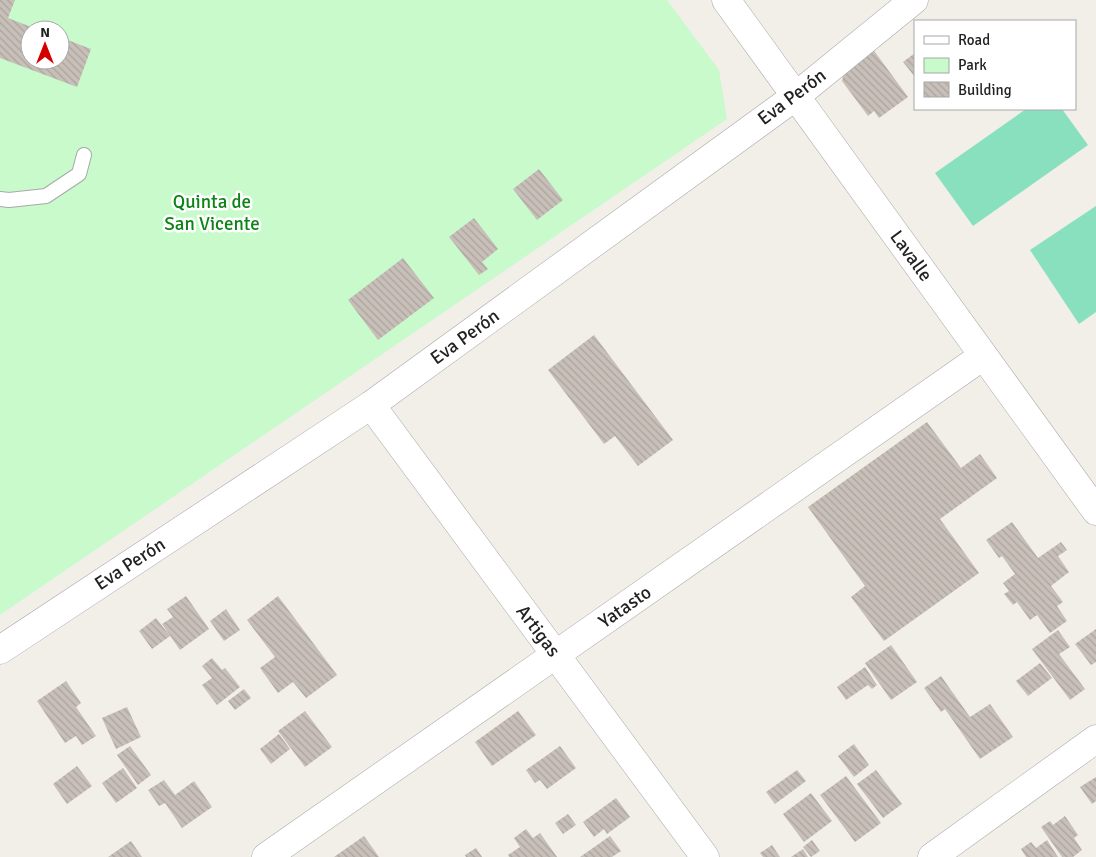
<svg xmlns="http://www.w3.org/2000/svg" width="1096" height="857" font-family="Signika,sans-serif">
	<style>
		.park { fill: #c8facc; fill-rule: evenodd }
		.pitch { fill: #88e0be }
		.building { fill: url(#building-back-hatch) }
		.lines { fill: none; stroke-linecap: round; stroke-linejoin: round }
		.service-casing { stroke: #a9a9a9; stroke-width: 16 }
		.minor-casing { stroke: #a9a9a9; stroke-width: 29 }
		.service { stroke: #fff; stroke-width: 14 }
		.minor { stroke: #fff; stroke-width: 28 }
		.labels { text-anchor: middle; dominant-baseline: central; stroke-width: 5; stroke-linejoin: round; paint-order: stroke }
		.street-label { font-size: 19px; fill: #222; stroke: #fff }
		.park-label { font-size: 19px; fill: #0c8416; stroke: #fff }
	</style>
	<defs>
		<pattern id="building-back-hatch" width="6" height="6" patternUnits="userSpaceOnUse" patternTransform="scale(1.25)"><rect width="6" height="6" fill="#c7bfb8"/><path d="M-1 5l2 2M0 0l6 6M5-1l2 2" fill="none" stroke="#aba49e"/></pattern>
	</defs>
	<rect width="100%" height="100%" fill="#f2efe9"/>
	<!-- park -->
	<path class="park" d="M0,0H667L719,70L727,119L0,615ZM30,30H60V60H30Z"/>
	<!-- pitch -->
	<g class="pitch">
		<path d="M1026,109H1062L1088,145L973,226L935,173Z"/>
		<path d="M1096,206V312L1079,324L1030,250Z"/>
	</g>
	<!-- building -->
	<g class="building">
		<path d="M0,0H15L8,18L39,30H30V60H60V37L91,49L77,87L0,58Z"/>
		<path d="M872,48L908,97L879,118L874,111L868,116L842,81L845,68Z"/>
		<path d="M915,53V77L903,62Z"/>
		<path d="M539,169L563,200L537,220L513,189Z"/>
		<path d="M474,218L498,249L482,262L488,269L479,275L449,237Z"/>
		<path d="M403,258L434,298L378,340L348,300Z"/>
		<path d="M594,335L673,440L638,466L615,436L604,444L548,370Z"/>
		<path d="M927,422L961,468L980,454L997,478L940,519L979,573L884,641L851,597L865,586L808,507Z"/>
		<path d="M1012,522L1038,558L1061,542L1067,550L1058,556L1069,572L1051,586L1063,602L1057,606L1067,621L1050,633L1037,615L1030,620L1017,602L1013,605L1004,594L1009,591L1003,583L1015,574L1002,556L999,558L986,540Z"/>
		<path d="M186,596L209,629L180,650L162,624L173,617L167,609Z"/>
		<path d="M278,596L337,675L306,698L293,682L278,693L260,668L275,657L247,620Z"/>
		<path d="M226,609L240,630L224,641L210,621Z"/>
		<path d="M156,618L170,636L152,649L139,631Z"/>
		<path d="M1096,629V662L1091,665L1075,644Z"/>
		<path d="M1058,630L1070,647L1059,654L1085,689L1070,700L1032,649Z"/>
		<path d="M891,645L917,682L891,700L865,663Z"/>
		<path d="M212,658L222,670L225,668L240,687L217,705L202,685L212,678L202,666Z"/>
		<path d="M1040,663L1052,678L1028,696L1016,681Z"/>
		<path d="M865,667L877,685L872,689L868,685L846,700L837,687Z"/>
		<path d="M941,676L970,717L990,704L1013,737L980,759L945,709L941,712L924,688Z"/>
		<path d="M66,681L81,703L76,707L96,736L82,745L76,736L65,743L37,701Z"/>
		<path d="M244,689L251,698L235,710L228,701Z"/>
		<path d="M127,707L141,737L116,749L102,718Z"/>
		<path d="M305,711L332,747L305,767L278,731Z"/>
		<path d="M518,711L536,735L492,766L475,742Z"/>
		<path d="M279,734L290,749L271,764L260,749Z"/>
		<path d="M854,744L869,765L854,777L838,756Z"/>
		<path d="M130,746L151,775L138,785L117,755Z"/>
		<path d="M560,746L576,768L547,789L540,780L535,783L526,770Z"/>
		<path d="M77,766L92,786L67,804L53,784Z"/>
		<path d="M123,768L137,788L116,803L102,783Z"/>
		<path d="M797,770L806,781L775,804L766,792Z"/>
		<path d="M876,770L902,804L883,818L857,784Z"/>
		<path d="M846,776L881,823L855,842L820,795Z"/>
		<path d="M1096,777V801L1092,804L1080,787Z"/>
		<path d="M164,780L175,795L194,781L212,807L182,828L165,803L159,806L148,790Z"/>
		<path d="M811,793L832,821L804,842L783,814Z"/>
		<path d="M616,798L630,817L607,834L604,829L594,837L583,822Z"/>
		<path d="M568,814L576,825L563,834L555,823Z"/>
		<path d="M1065,816L1078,835L1074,838L1082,850L1073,857H1062L1041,827L1050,821L1053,825Z"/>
		<path d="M526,829L533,838L540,833L557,857H509L508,855L520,847L514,838Z"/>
		<path d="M364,836L379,857H334Z"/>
		<path d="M610,836L621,851L612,857H580Z"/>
		<path d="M812,840L820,851L811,857L803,847Z"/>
		<path d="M1047,840L1058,857H1026L1021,849L1031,842L1036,848Z"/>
		<path d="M131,841L142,857H108Z"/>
		<path d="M772,845L780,857H763L760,853Z"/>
		<path d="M476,848L482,857H466L465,855Z"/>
		<path d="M803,849L808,857H791Z"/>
	</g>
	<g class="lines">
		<!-- service casing -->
		<g class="service-casing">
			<path id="service" d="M0,199L9,200L46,196L79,174L84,155"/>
		</g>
		<!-- minor casing -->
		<g class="minor-casing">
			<g id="minor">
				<path d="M726,0L1096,511"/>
				<path d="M371,405L705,857"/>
				<path d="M0,650L371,405L796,96L914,0"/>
				<path d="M266,857L983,356"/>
				<path d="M932,857L1096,739"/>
			</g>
		</g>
		<!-- service -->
		<use href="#service" class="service"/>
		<!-- minor -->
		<use href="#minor" class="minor"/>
	</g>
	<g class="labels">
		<!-- street labels -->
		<g class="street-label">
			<text transform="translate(792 97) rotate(-37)">Eva Perón</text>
			<text transform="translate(911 256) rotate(54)">Lavalle</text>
			<text transform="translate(465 337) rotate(-36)">Eva Perón</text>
			<text transform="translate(130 564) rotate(-33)">Eva Perón</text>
			<text transform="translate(625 607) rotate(-35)">Yatasto</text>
			<text transform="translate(538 631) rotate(53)">Artigas</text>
		</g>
		<!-- park labels -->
		<g class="park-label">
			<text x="212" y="202">Quinta de<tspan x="212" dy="22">San Vicente</tspan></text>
		</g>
	</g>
	<!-- legend -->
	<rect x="914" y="20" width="162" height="90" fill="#ffffff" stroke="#a7a7a7"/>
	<rect x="924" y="36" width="25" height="8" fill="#ffffff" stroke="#a7a7a7"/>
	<text x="958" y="45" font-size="15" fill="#222222">Road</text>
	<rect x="924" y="58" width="25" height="15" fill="#c8facc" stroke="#a7a7a7"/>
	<text x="958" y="70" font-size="15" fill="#222222">Park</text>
	<rect x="924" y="82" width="25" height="15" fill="url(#building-back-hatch)" stroke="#a7a7a7"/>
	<text x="958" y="95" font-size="15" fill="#222222">Building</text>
	<!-- north arrow -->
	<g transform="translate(45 45)"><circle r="24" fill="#ffffff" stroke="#a7a7a7"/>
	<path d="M0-4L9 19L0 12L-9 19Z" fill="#d40000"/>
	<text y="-8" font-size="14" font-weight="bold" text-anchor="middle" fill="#222222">N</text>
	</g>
</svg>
